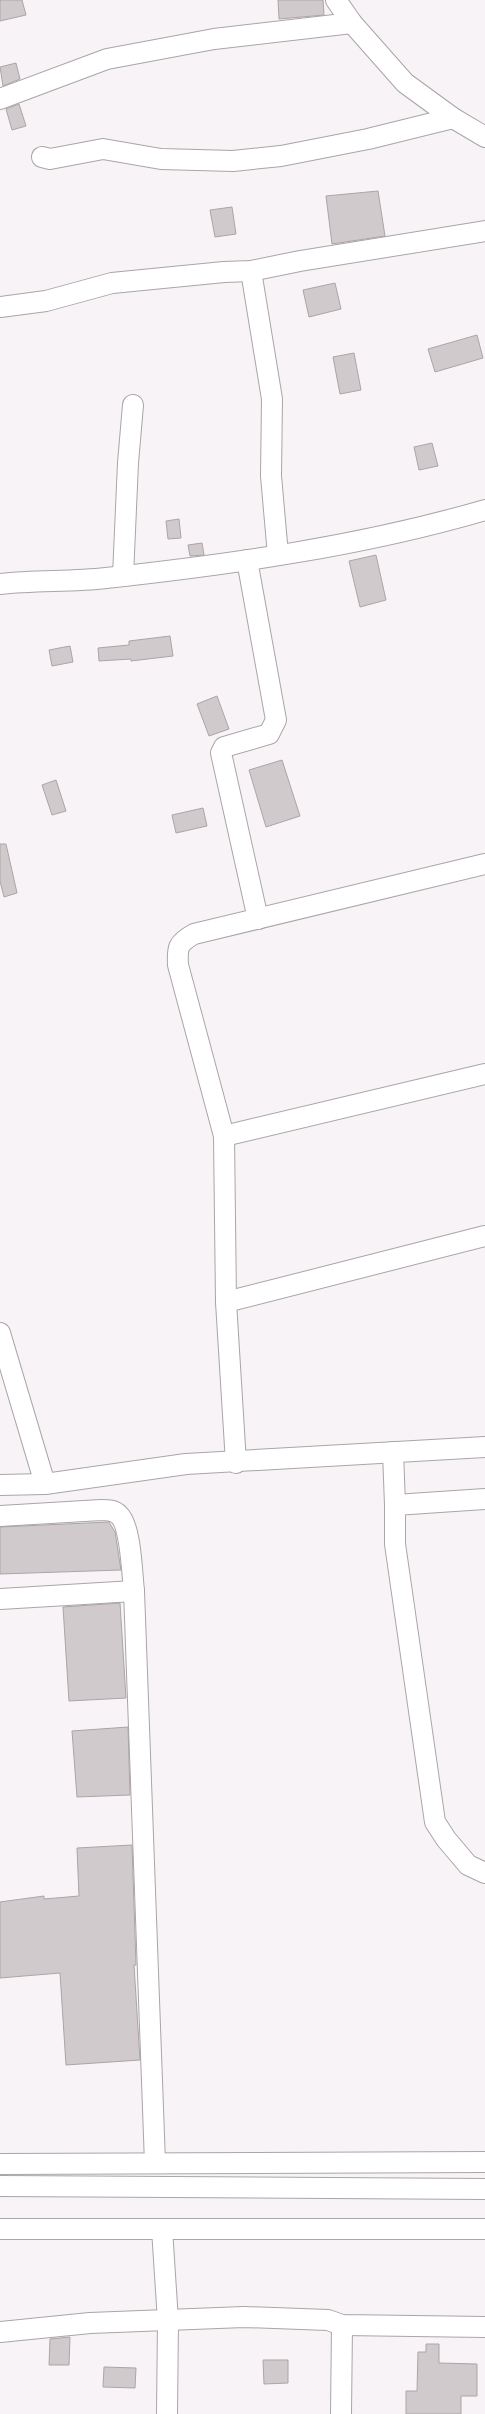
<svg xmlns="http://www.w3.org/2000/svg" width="485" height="2414" font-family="'Roboto Serif',serif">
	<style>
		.building { fill: #d0cacc; stroke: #aba5a6 }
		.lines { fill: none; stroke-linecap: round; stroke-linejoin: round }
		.minor-casing { stroke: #aaa5a7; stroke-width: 22 }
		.minor { stroke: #fff; stroke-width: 20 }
	</style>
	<rect width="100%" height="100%" fill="#f8f3f6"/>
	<!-- building -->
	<g class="building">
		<path d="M0,0H22L26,15L0,21Z"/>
		<path d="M278,0H323L324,15L279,19Z"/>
		<path d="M16,63L20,79L3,86L0,67Z"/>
		<path d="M19,104L26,126L12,130L6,109Z"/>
		<path d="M378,191L385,236L332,244L326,196Z"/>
		<path d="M232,207L236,234L215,237L210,210Z"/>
		<path d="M335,283L341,309L309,317L303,290Z"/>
		<path d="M477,335L483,358L435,372L428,349Z"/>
		<path d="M354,353L361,390L340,394L333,357Z"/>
		<path d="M432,443L438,466L419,470L414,447Z"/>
		<path d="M179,519L181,538L168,539L166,521Z"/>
		<path d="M202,543L204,555L190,556L188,545Z"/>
		<path d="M376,555L386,600L360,607L349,561Z"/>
		<path d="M170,636L173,656L131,661V659L99,661L98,648L129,645V641Z"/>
		<path d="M70,646L73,662L52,666L49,650Z"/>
		<path d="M217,696L229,729L209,736L197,704Z"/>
		<path d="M282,760L300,816L266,827L249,770Z"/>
		<path d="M56,780L66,811L52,815L42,785Z"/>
		<path d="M203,808L207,826L176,833L172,815Z"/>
		<path d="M0,844H6L17,893L4,897L0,881Z"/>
		<path d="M109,1522L115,1532L121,1570L0,1574V1527Z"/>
		<path d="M120,1603L126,1698L69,1701L63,1607Z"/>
		<path d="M128,1727L130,1795L77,1797L72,1731Z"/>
		<path d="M132,1845L136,1965H134L140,2060L66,2065L60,1973L0,1978V1902L44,1896V1899L79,1896L77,1848Z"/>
		<path d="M70,2337L69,2365H49L50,2339Z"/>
		<path d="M426,2344H439V2363L477,2364V2396H461V2414H406V2391H417L418,2352H426Z"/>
		<path d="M263,2360H288V2383L264,2384Z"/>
		<path d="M104,2367L136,2368L135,2388L103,2387Z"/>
	</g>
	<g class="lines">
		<!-- minor casing -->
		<g class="minor-casing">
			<g id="minor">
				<path d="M336,0L352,23L405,83L453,118L485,137"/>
				<path d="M0,99L107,59L214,39L352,23"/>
				<path d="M42,157L50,159L103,149L161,159L233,161L281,156L368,139L453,118"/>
				<path d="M251,271L272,399L271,476L278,555"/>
				<path d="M0,307L46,301L112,283L224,272L251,271L300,261L485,231"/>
				<path d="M247,560L276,720L269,734L224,747L221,753L258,919"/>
				<path d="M123,576L128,463L133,405"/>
				<path d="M0,584C35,580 71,582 106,578C233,564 362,546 485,510"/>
				<path d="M224,1136L485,1074"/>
				<path d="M226,1302L485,1236"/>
				<path d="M0,1333L45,1484L186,1464L485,1447"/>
				<path d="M393,1452L395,1505"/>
				<path d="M236,1463L226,1302L224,1136L178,965C177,947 178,943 194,934L485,864"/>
				<path d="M0,1485L45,1484"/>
				<path d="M485,1499L395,1505V1544L435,1822L446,1839L468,1865L485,1873"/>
				<path d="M0,1516L101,1510C108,1510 114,1510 119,1515C131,1526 132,1574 134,1591L155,2163"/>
				<path d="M0,1599L134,1591"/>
				<path d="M0,2164L485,2162"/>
				<path d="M0,2186L485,2189"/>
				<path d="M0,2229H485"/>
				<path d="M162,2229L168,2321L167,2414"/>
				<path d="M0,2332L90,2323L244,2317L328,2320L342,2325L485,2327"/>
				<path d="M341,2414L342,2325"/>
			</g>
		</g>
		<!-- minor -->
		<use href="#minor" class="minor"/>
	</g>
</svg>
